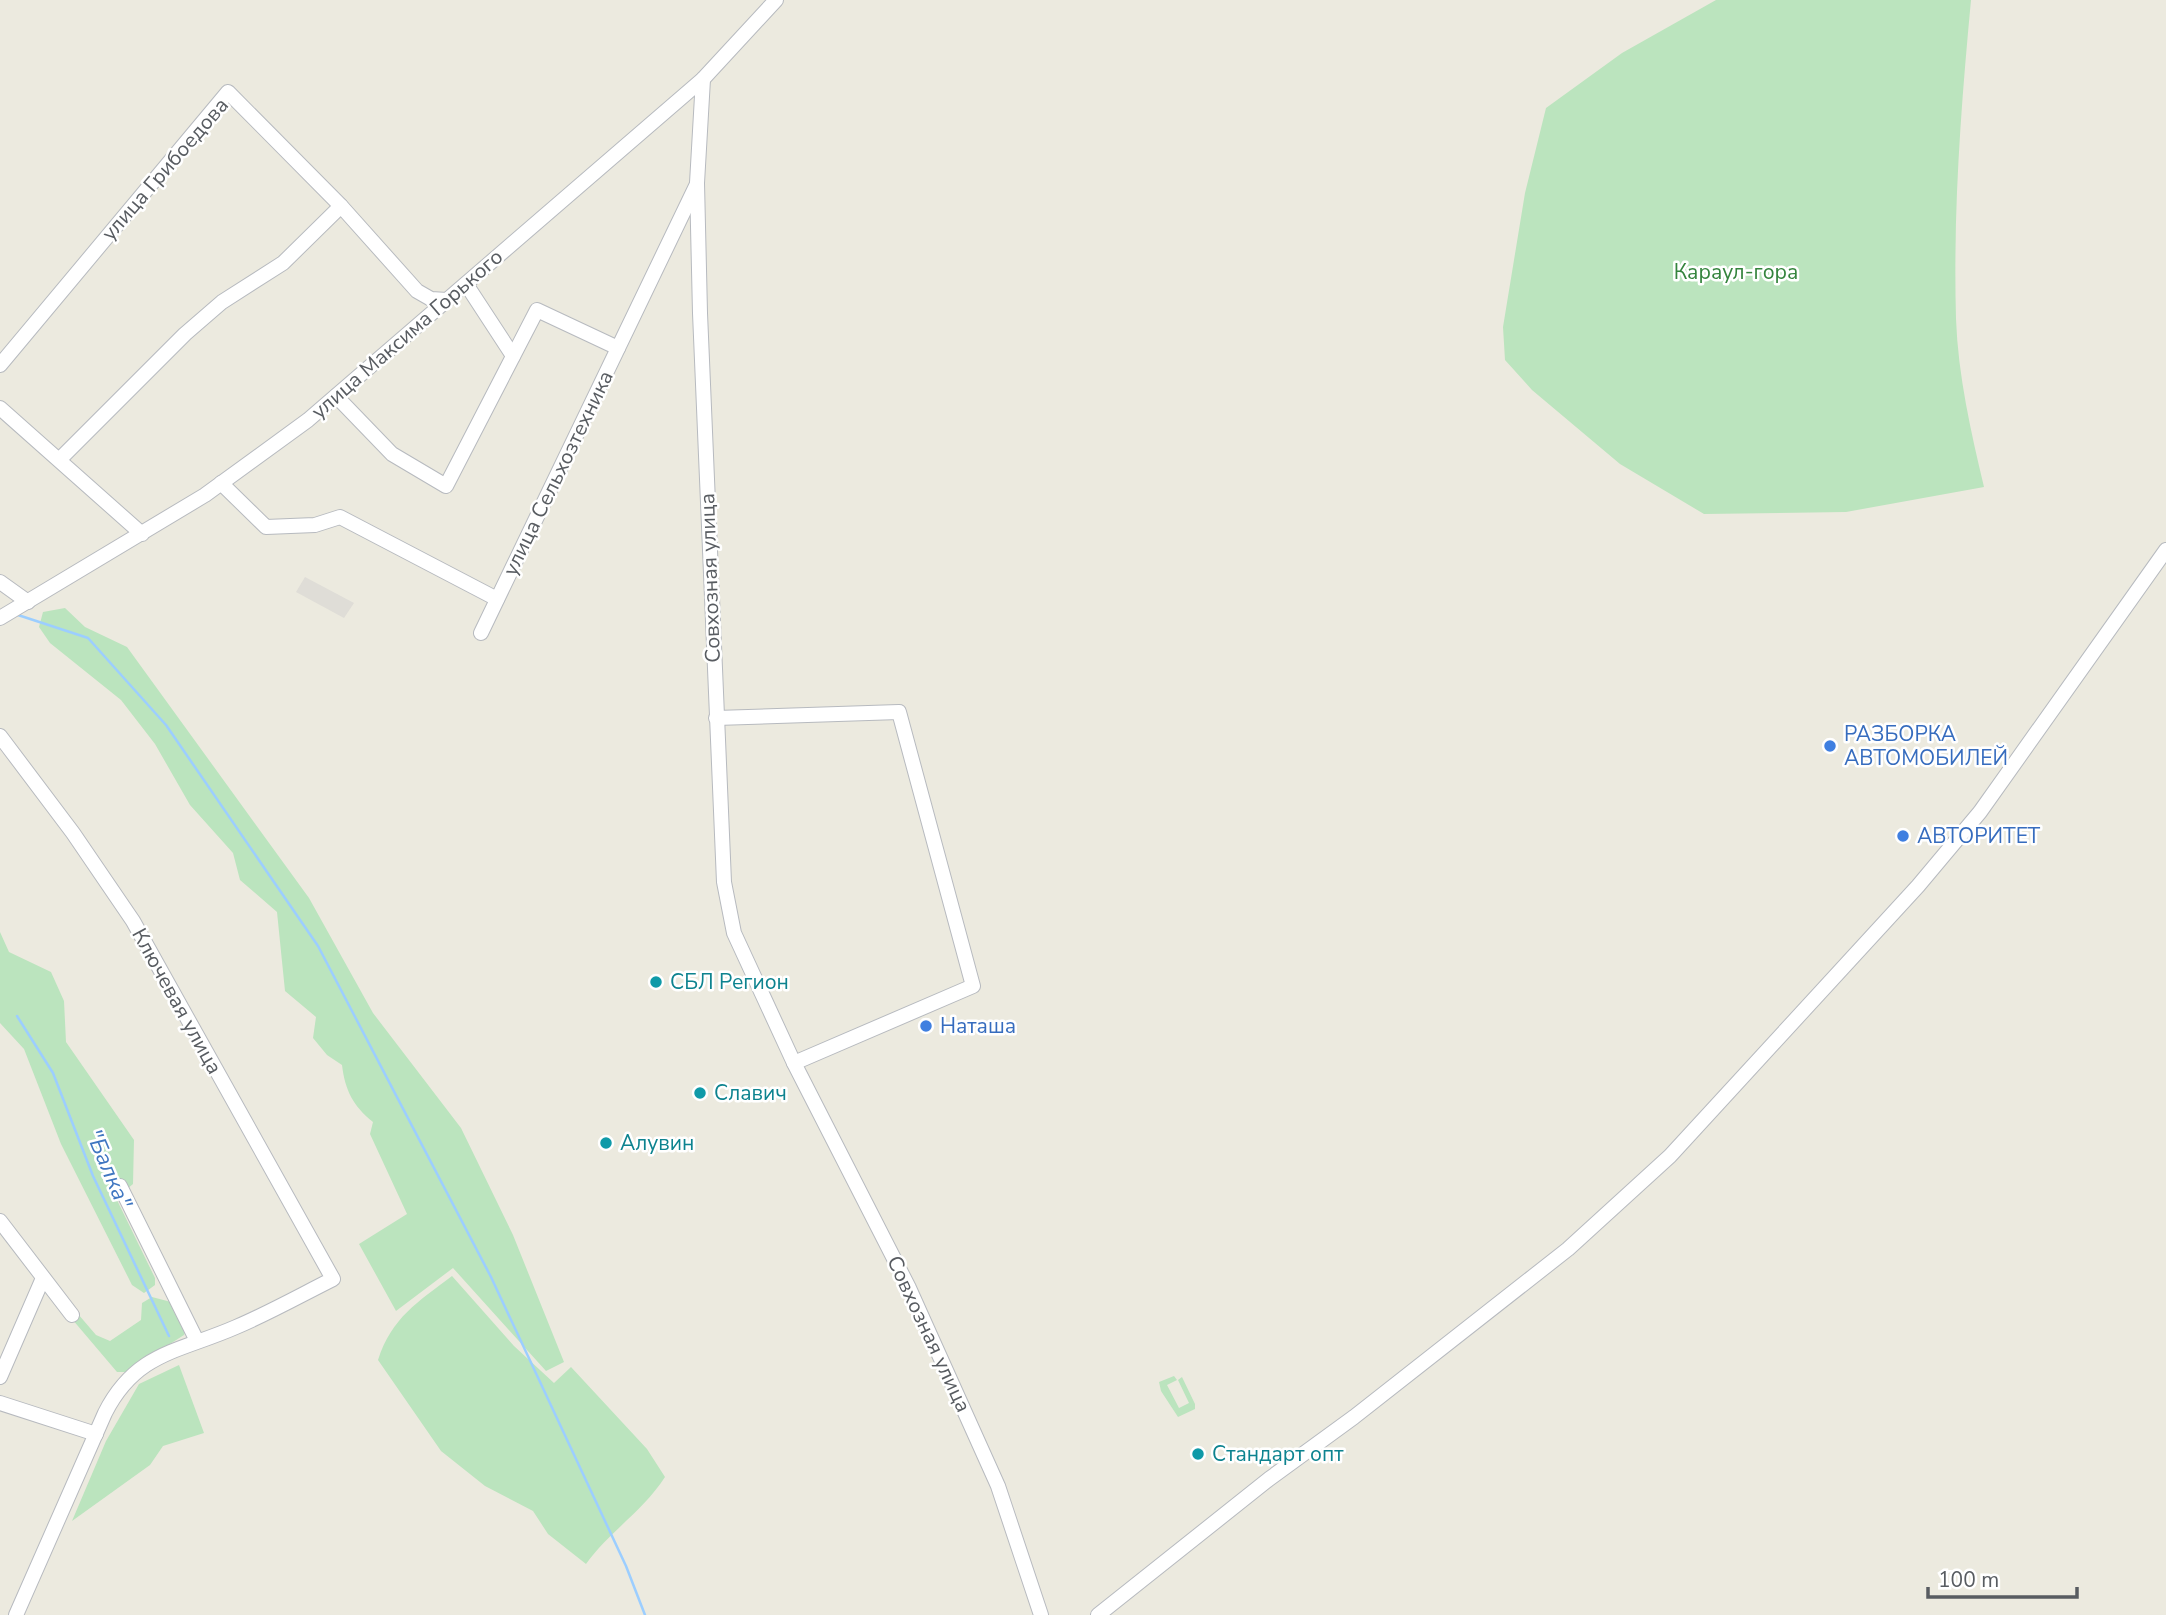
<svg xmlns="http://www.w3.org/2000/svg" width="2166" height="1615" font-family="'Nunito Sans',sans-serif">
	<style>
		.industrial { fill: #dfddd7 }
		.green { fill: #bbe4be }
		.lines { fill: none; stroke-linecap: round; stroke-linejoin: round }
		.stream { stroke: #9cceff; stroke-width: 2.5 }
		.minor-casing { stroke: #b7babf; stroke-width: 16 }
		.minor { stroke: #fff; stroke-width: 14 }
		.shop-dot { fill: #3f7fe0; stroke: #fff; stroke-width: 2.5 }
		.culture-dot { fill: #0f9aa8; stroke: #fff; stroke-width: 2.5 }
		.labels { text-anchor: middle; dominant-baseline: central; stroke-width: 5; stroke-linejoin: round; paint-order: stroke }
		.street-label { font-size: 21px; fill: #585c61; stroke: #fff }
		.park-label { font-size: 21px; fill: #34843d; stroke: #fff }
		.shop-label { font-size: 21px; fill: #366cbe; stroke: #fff; text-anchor: start }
		.culture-label { font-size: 21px; fill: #0d838f; stroke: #fff; text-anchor: start }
		.water-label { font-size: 23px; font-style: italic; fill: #4077c1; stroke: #fff }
	</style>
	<rect width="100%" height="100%" fill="#eceadf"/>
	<!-- industrial -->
	<path class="industrial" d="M305,577L354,603L344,618L296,592Z"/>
	<!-- green -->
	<g class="green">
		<path d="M1716,0H1971C1961,106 1953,212 1956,319C1958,375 1971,432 1984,487L1846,512L1704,514L1620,464L1532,390L1505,360L1503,327L1525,193L1546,108L1622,53Z"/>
		<path d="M65,608L85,627L127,647L309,898L373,1013L461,1128L513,1235L564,1362L546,1371L453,1268L396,1311L359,1244L407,1214L370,1134L373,1122C353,1106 345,1090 342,1065L327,1055L313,1038L316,1017L285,991L277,912L240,880L233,853L190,805L155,744L121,700L50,643L39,627L43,612Z"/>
		<path d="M0,932L9,952L51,972L64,1001L66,1042L134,1140L133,1184L116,1198L155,1278V1285L144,1293L132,1285L61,1144L24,1049L0,1023Z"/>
		<path d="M452,1276L514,1346L554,1383L571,1367L647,1449L665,1477C643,1511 609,1532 586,1564L548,1534L533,1511L485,1486L441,1451L378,1360C392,1317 418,1302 452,1276Z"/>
		<path d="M152,1297L171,1302L186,1330L184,1335L126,1372H117L72,1319L78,1314L96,1335L110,1341L141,1320L142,1303Z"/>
		<path d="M179,1365L204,1433L163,1446L150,1465L72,1521L106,1441L139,1384Z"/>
		<path d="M1174,1376L1177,1380L1167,1385L1179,1408L1189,1403L1178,1380L1182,1377L1195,1404V1409L1178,1417L1161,1391L1159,1382Z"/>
	</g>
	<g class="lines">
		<!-- stream -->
		<g class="stream">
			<path d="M18,615L88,638L166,725L318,946L491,1277L626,1566L645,1615"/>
			<path d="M17,1016L53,1073L93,1176L169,1336"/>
		</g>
		<!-- minor casing -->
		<g class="minor-casing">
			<g id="minor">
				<path d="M703,79L697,183L700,313L724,882L734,933L794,1063L909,1288L998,1486L1041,1615"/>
				<path d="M466,284L513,356"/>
				<path d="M0,365L228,92L341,206L417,291L431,299L447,300"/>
				<path d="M336,396L392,454L446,486L537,310L618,348"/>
				<path d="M0,408L142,534"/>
				<path d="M60,459L185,334L222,302L283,263L341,206"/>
				<path d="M221,483L266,527L315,525L340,517L497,599"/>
				<path d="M0,582L28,602"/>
				<path d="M0,618L205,495L308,420L703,79L776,0"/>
				<path d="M481,633L697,184"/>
				<path d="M716,718L899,712L973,986L794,1063"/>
				<path d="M0,736L73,833L133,921L333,1279C301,1295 269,1313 236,1327C179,1352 136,1352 105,1413L16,1615"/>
				<path d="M120,1186L197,1341"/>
				<path d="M0,1221L72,1315"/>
				<path d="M0,1377L43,1278"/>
				<path d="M0,1403L96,1434"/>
				<path d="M1098,1615L1269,1479L1354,1417L1568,1249L1670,1156L1918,886L1980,812L2166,550"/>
			</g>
		</g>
		<!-- minor -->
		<use href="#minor" class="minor"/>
	</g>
	<!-- markers -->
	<g class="shop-dot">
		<circle cx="1830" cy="746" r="7"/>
		<circle cx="1903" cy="836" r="7"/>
		<circle cx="926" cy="1026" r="7"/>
	</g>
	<g class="culture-dot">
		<circle cx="656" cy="982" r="7"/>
		<circle cx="700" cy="1093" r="7"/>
		<circle cx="606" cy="1143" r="7"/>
		<circle cx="1198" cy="1454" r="7"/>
	</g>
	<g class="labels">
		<!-- street labels -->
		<g class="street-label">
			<text transform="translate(165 169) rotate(-49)">улица Грибоедова</text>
			<text transform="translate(407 334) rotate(-41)">улица Максима Горького</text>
			<text transform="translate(558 473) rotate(-64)">улица Сельхозтехника</text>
			<text transform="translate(710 578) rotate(-92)">Совхозная улица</text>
			<text transform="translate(177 1001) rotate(61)">Ключевая улица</text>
			<text transform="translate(929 1334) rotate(65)">Совхозная улица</text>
		</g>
		<!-- park labels -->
		<g class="park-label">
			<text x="1736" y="272">Караул-гора</text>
		</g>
		<!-- shop labels -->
		<g class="shop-label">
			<text x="1844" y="734">РАЗБОРКА<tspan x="1844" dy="24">АВТОМОБИЛЕЙ</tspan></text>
			<text x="1917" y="836">АВТОРИТЕТ</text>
			<text x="940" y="1026">Наташа</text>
		</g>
		<!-- culture labels -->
		<g class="culture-label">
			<text x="670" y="982">СБЛ Регион</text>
			<text x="714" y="1093">Славич</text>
			<text x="620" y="1143">Алувин</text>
			<text x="1212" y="1454">Стандарт опт</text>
		</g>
		<!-- water labels -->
		<g class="water-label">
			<text transform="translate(109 1169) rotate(67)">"Балка"</text>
		</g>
	</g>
	<!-- scale -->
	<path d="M1928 1587v10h149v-10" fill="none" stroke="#585c61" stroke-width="3.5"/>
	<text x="1938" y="1587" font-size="21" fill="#585c61" stroke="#ffffff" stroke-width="5" paint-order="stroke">100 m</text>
</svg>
